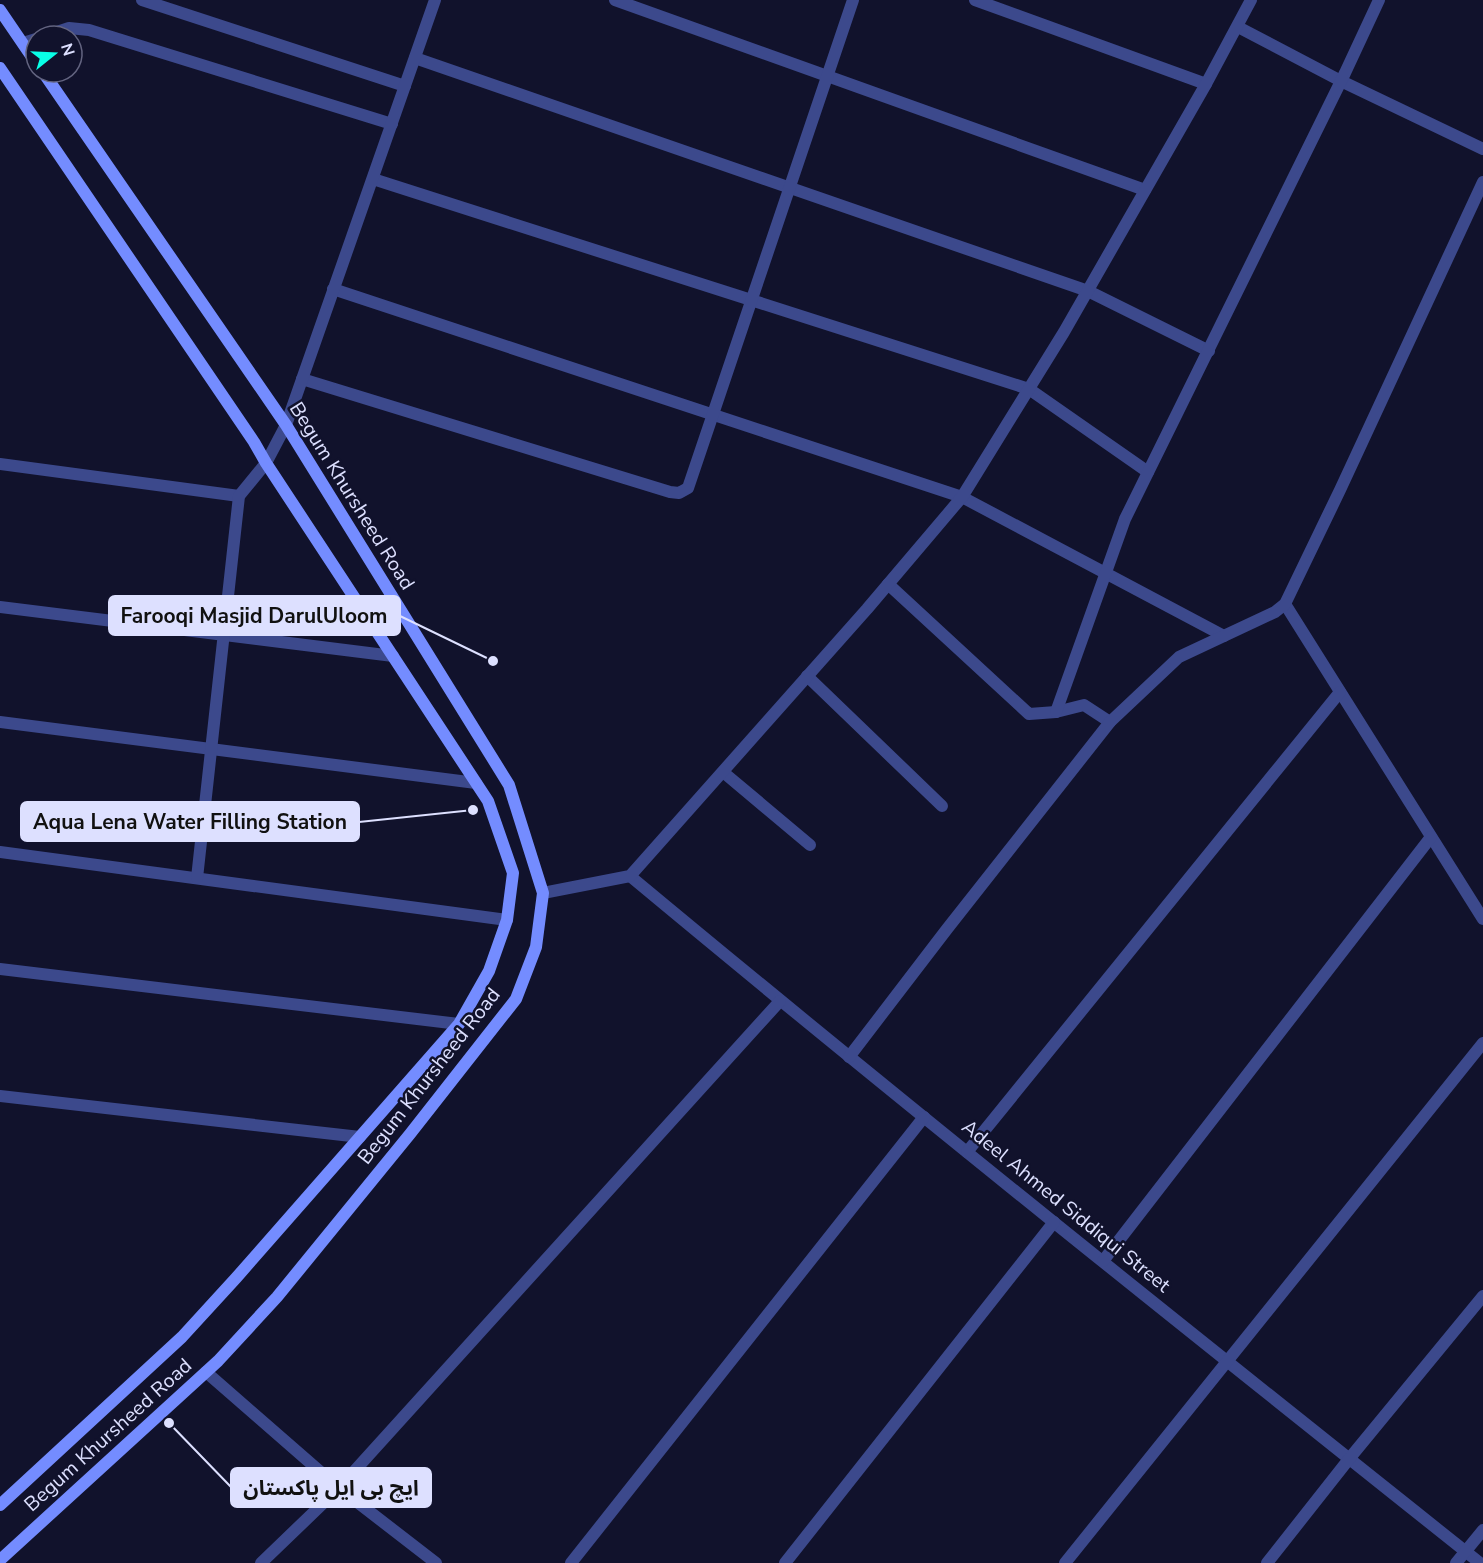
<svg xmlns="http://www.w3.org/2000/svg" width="1483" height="1563" font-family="'Nunito Sans','Noto Sans Arabic',sans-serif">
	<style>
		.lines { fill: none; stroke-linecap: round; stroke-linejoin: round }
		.minor { stroke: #3c498c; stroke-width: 12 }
		.secondary { stroke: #748cff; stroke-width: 12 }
		.labels { text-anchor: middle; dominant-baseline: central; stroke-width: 5; stroke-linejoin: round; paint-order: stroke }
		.street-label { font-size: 20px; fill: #dde0ff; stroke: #11122c }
		.leader { fill: none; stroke: #dde0ff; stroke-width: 2 }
		.callout-dot { fill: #dde0ff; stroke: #11122c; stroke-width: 2 }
		.callout { fill: #dde0ff; stroke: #dde0ff; stroke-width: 2 }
		.callout-label { font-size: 21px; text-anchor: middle; font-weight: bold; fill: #111 }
	</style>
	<rect width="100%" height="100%" fill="#11122c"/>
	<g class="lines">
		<!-- minor -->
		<g class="minor">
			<path d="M142,0L405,86"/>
			<path d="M615,0L1145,190"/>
			<path d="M975,0L1206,84"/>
			<path d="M1238,27L1341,81L1483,149"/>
			<path d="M45,36L69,28L89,30L392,124"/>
			<path d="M23,43L36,39"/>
			<path d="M415,58L1088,291L1209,351"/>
			<path d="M373,179L1029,389L1148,472"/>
			<path d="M333,289L962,497L1224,636"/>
			<path d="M302,379L670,492L679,493L688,488L853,0"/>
			<path d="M0,464L239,496"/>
			<path d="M888,584L1029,714L1056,712L1084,705L1110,722"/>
			<path d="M1285,604L1483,919"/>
			<path d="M0,607L393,656"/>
			<path d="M807,676L942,806"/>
			<path d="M1056,712L1125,519L1345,73L1379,0"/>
			<path d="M0,722L476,783"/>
			<path d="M723,772L810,845"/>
			<path d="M0,852L507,920"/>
			<path d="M630,876C910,1109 1195,1336 1480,1563"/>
			<path d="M197,878L239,496L266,463L286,425L435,0"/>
			<path d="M543,893L630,876L867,609L962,497L1064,332L1206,84L1251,0"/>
			<path d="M0,969L459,1024"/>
			<path d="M849,1057L947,929L1110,722L1179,657L1275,612L1285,604L1340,490L1483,182"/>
			<path d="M0,1096L360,1137"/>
			<path d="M967,1152L1340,692"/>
			<path d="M1103,1261L1431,837"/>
			<path d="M206,1372L339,1488L436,1563"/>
			<path d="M261,1563L339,1488L780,1001"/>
			<path d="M571,1563L924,1117"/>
			<path d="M785,1563L1054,1222"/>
			<path d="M1065,1563L1483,1043"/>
			<path d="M1267,1563L1349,1459L1483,1296"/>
			<path d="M1456,1563L1483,1530"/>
		</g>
		<!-- secondary -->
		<g class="secondary">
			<path d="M0,10L36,63"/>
			<path d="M0,68L254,442L266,463L488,801L513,873L507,920L489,971L459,1024L236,1278L182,1337L0,1505"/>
			<path d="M0,1560L218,1361L277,1297L410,1134L516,999L536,947L543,893L509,785L286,425L43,72"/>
		</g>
	</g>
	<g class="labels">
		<!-- street labels -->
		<g class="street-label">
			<text transform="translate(352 496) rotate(58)">Begum Khursheed Road</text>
			<text transform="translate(429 1076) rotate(-52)">Begum Khursheed Road</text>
			<text transform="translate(1066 1206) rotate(39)">Adeel Ahmed Siddiqui Street</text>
			<text transform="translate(108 1435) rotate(-42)">Begum Khursheed Road</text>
		</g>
	</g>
	<!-- callouts -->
	<path class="leader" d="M493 661L400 616M473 810L359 822M169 1423L231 1487"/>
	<g class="callout-dot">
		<circle cx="493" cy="661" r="6"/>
		<circle cx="473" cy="810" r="6"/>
		<circle cx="169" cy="1423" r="6"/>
	</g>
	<g class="callout">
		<rect x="109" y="596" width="291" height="39" rx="6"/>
		<rect x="21" y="802" width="338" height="39" rx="6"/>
		<rect x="231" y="1468" width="200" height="39" rx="6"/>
	</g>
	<g class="callout-label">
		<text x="254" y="623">Farooqi Masjid DarulUloom</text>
		<text x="190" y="829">Aqua Lena Water Filling Station</text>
		<text x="331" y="1495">ایچ بی ایل پاکستان</text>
	</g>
	<!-- north arrow -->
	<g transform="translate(54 54) rotate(72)"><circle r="28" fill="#11122c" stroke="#636480" stroke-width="1.5"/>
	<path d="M0-4.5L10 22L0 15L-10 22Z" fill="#09ffe7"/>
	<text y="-9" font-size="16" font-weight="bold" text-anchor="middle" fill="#dde0ff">N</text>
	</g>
</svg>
